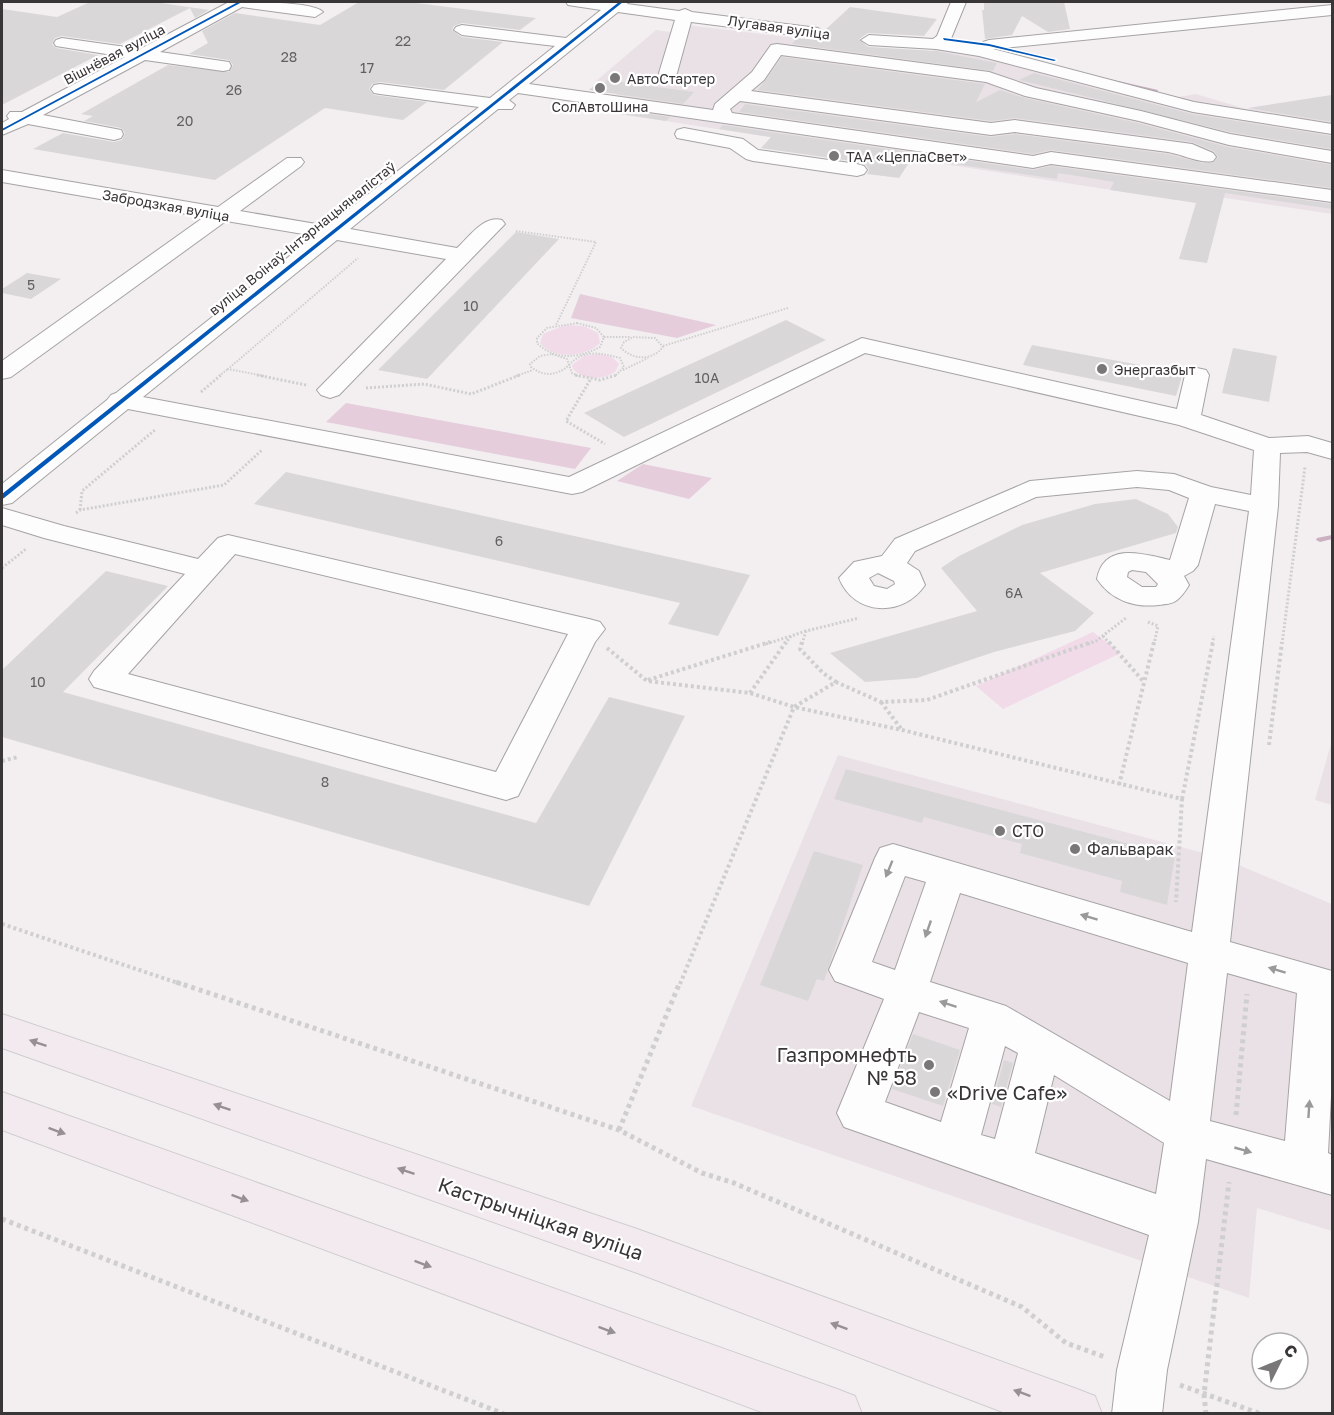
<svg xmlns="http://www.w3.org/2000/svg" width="1334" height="1415" font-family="'Golos Text',sans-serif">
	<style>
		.built { fill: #eae1e6 }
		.green { fill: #f1dbe9 }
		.forest { fill: #e5cddc }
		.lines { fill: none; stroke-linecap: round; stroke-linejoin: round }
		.stream { fill: #cbb0c1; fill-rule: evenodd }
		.building { fill: #dad7d9 }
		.minor-casing { stroke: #a6a3a5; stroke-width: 2 }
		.major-casing { stroke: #d0cdcf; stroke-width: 2 }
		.path-far3 { stroke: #cfcfcf; stroke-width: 2; stroke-dasharray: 1.5 1.5; stroke-linecap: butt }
		.path-far2 { stroke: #cfcfcf; stroke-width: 3; stroke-dasharray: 2 2; stroke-linecap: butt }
		.path-far1 { stroke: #cfcfcf; stroke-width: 4; stroke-dasharray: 3 3; stroke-linecap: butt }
		.path { stroke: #cfcfcf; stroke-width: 5; stroke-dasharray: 4 4; stroke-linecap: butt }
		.minor { fill: #fdfdfd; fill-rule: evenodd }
		.major { fill: #f2eaef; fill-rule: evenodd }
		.cycleway-casing { stroke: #fff; stroke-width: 3 }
		.cycleway { fill: #0057b8; fill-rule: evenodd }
		.oneway { fill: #9b9a9a }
		.oneway2 { fill: #969094 }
		.poi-dot { fill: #7a7779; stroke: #fff; stroke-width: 2 }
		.labels { text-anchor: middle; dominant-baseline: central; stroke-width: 4.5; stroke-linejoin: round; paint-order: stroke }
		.far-street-label { font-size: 14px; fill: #393638; stroke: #fff }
		.number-label { font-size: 14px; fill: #625f61 }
		.far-poi-label { font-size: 14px; fill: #393638; stroke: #fff; text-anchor: start }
		.poi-label { font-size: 16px; fill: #393638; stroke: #fff; text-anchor: start }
		.near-poi-label { font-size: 20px; fill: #393638; stroke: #fff; text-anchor: end }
		.near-street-label { font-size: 20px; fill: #393638; stroke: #fff }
	</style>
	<rect width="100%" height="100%" fill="#f3eff1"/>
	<!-- built -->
	<g class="built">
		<path d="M678,24L930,54L934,49L1017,60L1172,98L1196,94L1246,109L1332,95V214L1192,193L1176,200L568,106L577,100L652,102L616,95L624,85L596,81L656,30L670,32Z"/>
		<path d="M1332,740V805L1315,800Z"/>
		<path d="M838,755L1222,858L1332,904V1231L1257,1208L1249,1298L691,1106Z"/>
	</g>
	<!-- green -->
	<g class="green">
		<path d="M565,325L584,326L598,333L600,343C586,357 553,360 540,343L543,334Z"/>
		<path d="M599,354L612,357L619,364L615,372C602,380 584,381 573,369L572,365L584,356Z"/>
		<path d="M1093,632L1121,653L1003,709L976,686Z"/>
	</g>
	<!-- forest -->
	<g class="forest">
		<path d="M580,294L716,325L677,338L571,318Z"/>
		<path d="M346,403L591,448L575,469L326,422Z"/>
		<path d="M643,464L712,478L689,499L617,481Z"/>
	</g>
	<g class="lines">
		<!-- stream -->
		<g class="stream">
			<path d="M1105,78L1158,90V91L1156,92L1103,80V79Z"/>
			<path d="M1332,535V539L1320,542L1316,540L1317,538Z"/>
		</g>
	</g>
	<!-- building -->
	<g class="building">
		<path d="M90,2H154L209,10L195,18L190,8L120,44L62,36L55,38L52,44L56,48L98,55L2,105V9L57,17Z"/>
		<path d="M359,2H408L536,18L520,30L462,23L454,26L452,30L462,37L503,42L444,90L380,82L372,84L369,89L374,95L427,102L403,120L325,108L215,180L33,149L63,133L114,142L122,140L125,133L121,128L84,121L93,116L81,114L168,65L229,72L233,65L229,60L189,54L208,43L202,31L235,13L320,25Z"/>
		<path d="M984,2H1064L1070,29L1048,32L1022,16L1012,35L985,39L982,10H984Z"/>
		<path d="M850,7L937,19L924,36L868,33L859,39L868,47L936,51L997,63L993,71L792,44L797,38L818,40L827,35L828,32L825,30Z"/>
		<path d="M782,57L985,84L976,102L1000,90L1025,98L1138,123L1228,147L1332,165V188L1051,150L1033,154L739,112L745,104L991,137L1015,134L1168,154L1202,163H1213L1218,157L1214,151L1192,142L1015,118L991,121L758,90Z"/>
		<path d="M1034,73L1192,114L1332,136V149L1230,132L1019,80Z"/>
		<path d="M607,80L694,92L683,104L589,90L597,83L603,84Z"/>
		<path d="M1332,95V122L1248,108Z"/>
		<path d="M572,103L670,117L666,121L568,106Z"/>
		<path d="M723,125L1033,170L1051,166L1332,204V209L1225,193L1207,263L1179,259L1196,203L1110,190L1114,182L1058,173L1057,179L912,158L899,178L867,174L869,170L866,165L858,162L761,148L771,137L719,129Z"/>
		<path d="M516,232L559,239L427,379L378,370Z"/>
		<path d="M27,273L61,279L31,299L2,293V289Z"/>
		<path d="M786,320L826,340L624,437L584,413Z"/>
		<path d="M1032,345L1183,373L1176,396L1023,365Z"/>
		<path d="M1233,348L1277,356L1269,402L1222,393Z"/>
		<path d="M286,472L750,575L718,636L668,624L680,603L254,504Z"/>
		<path d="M1136,499L1168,514L1178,527L1176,533L1040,573L1094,613L1075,631L994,652L917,678L865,682L830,653L977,611L941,568L959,556L1022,525L1095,504Z"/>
		<path d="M106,571L168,586L63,692L536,823L609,697L685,716L589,906L2,737V670Z"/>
		<path d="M846,769L1175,856L1167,905L1120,892L1122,881L1020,853L1022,844L924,817L922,823L834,799Z"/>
		<path d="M814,851L863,865L824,981L817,979L808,1001L760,985Z"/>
		<path d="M913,1034L960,1050L943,1106L892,1089Z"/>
		<path d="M1004,1060L1013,1063L1001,1107L992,1104Z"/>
	</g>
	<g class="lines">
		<!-- minor casing -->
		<g class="minor-casing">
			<g id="minor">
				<path d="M229,2C247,2 313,1 323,12L315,17L242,7L160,52L229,62L231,66L229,70L223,71L145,60L43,115L121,130L123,134L121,138L114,140L28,124L2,135V123L9,119L7,116L10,112H22L125,57L56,46L54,43L56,40L62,38L140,49Z"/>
				<path d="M566,2H628L627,4L679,11L685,9L692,12L818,28L826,33L818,38L691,22L677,73L674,77H662L659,73L675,20L618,12L529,84L713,110L715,104L752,72L771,45L777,44L989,72L1036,88L1141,111L1230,134L1332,151V163L1229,145L1139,121L1025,96L986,82L781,55L764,80L751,91L991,123L1015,120L1192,144L1213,153L1216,157L1213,161C1201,164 1181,154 1168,152L1015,132L991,135L740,101L730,109L732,113L1033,156L1051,152L1332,190V202L1051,164L1033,168L518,93L509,100L515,105L512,109H498L350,229L457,248C470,236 484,215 502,220L505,224L339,395L330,398L321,395L317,390L446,259L337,240L143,397L569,477L862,338L1177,409L1185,375L1188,370L1197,368L1206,370L1209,375L1201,415L1269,438L1308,436L1332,443V459L1307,452L1280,453L1278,506L1230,942L1332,971V1077L1328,1153L1332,1155V1195L1206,1159L1198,1222L1167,1370L1162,1414H1112L1117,1370L1149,1235L844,1127L837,1113L884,999L835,981L829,970L875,858L880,848L893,844L1192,932L1249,511L1215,504L1198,565L1193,571L1184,576L1189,585C1186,590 1182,596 1177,600C1173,604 1165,604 1159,605C1134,608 1111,600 1097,579C1104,541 1144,554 1170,560L1189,498L1169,490L1137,487L1036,497L915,551L907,563L919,571L925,585C903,618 854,616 839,578L854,562L882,556L895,539L1030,481L1137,471L1174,474L1211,487L1251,495L1254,450L1179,425L865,353L582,492L572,494L128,409L12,503L2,505V484L107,400L111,395L116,393L315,236L226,221L11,377L2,379V361L204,217L2,182V170L218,207L287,158H301L304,162L301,166L240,211L328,226L479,107L380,94L374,93L371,89L374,85L380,84L490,98L555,46L462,35L454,30L456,27L462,25L566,38L601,10L568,5ZM1132,570L1146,572L1158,584L1156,587H1142L1127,577L1128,572ZM878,573L894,581L895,584L887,589L874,586L869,578ZM905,876L926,882L895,970L872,962ZM960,893L1188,963L1170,1101L1006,1006L930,982ZM1227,973L1297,993L1285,1141L1210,1121ZM919,1012L969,1028L941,1122L885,1102ZM1005,1046L1018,1053L995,1139L981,1135ZM1054,1075L1164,1143L1156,1194L1035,1153Z"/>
				<path d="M951,2H966L950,41L982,46L983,42L989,40L1332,5V15L993,49L1194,102L1332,124V134L1193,112L979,56L936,49L869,45L861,40L869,35L933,39L937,36Z"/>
				<path d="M684,128L743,139L758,150L857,164L864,166L867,170L864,174L857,176L753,161L746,159L730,148L677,138L675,134L677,130Z"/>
				<path d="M2,508L64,526L198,559L218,538L228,535L589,619L600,622L605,629L595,642L518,796L506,800L94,687L89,679L94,671L185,574L44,538L2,525ZM235,554L568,634L496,772L128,674Z"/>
			</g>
		</g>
		<!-- major casing -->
		<g class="major-casing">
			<g id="major">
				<path d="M2,1014L640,1230L1077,1389L1095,1396L1102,1414H1008L640,1274L2,1048Z"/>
				<path d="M2,1092L837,1389L855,1396L862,1414H767L2,1130Z"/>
			</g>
		</g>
		<!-- path-far3 -->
		<g class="path-far3">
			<path d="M516,231L596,242L556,325"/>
			<path d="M577,323L596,328L604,337L600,347C579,358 555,361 537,343V338L547,328Z"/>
			<path d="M604,337H631"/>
			<path d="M633,337L655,338L663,347C652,361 633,360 621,348L624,342Z"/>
			<path d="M663,346L788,308"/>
			<path d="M552,354L567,359L569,365C557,376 544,377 531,367L530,364L540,356Z"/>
			<path d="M623,370L648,358"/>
			<path d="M219,376L228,369"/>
			<path d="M264,376L228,369L358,258"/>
			<path d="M516,376L533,370"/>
			<path d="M578,376L572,373L569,365C583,349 601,353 620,358L624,367L615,376"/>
		</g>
		<!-- path-far2 -->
		<g class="path-far2">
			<path d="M257,375L306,385"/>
			<path d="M575,375L600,380L617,375"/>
			<path d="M590,380L566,421L605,444"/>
			<path d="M366,388L424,384L471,394L520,375"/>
			<path d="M201,392L221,375"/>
			<path d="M80,510L82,491L156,429"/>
			<path d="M76,513L80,510L224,485L262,450"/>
			<path d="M2,568L26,549"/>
			<path d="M1148,622L1158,626L1154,644"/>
			<path d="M1103,636L1110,644"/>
			<path d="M766,644L791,636"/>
			<path d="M785,644L791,636L806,631"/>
			<path d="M802,644L806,631L859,618"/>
			<path d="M1088,644L1096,641L1126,618"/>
			<path d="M1212,644L1214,636"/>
			<path d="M1282,644L1305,467"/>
		</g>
		<!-- path-far1 -->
		<g class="path-far1">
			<path d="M802,642L800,649L823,673L836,682"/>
			<path d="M1109,642L1143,681"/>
			<path d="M607,648L647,681L750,693L794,707L902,730L1182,799L1176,902"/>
			<path d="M648,680L770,642"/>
			<path d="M750,693L786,642"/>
			<path d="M881,702L902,730"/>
			<path d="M1269,745L1282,642"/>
			<path d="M2,761L18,757"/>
			<path d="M1119,785L1154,642"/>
			<path d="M1182,799L1213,642"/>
			<path d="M2,924L181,984"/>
			<path d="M680,984L794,707L836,682L881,702L927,700L1092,642"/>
		</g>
		<!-- path -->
		<g class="path">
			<path d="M176,982L619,1130L702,1173L734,1183L1022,1307L1066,1343L1105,1357"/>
			<path d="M1236,1115L1247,994"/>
			<path d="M619,1130L680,982"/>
			<path d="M2,1219L504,1414"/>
			<path d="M1180,1385L1261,1414"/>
			<path d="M1206,1414L1204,1394L1229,1182"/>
		</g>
		<!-- minor -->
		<use href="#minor" class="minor"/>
		<!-- major -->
		<use href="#major" class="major"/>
		<!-- cycleway casing -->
		<g class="cycleway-casing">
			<g id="cycleway">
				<path d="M238,2H242L2,131V129Z"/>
				<path d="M619,2H623L4,498L2,499V494Z"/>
				<path d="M943,38L989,44L1056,60L1054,61L989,46L944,40Z"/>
			</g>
		</g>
		<!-- cycleway -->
		<use href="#cycleway" class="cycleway"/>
	</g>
	<!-- one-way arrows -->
	<defs><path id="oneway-solid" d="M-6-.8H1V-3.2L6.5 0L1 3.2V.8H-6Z" transform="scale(1.5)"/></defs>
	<g class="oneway">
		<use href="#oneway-solid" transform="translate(889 869) rotate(112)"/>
		<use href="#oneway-solid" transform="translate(1089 917) rotate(-163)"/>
		<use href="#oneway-solid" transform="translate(928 929) rotate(109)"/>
		<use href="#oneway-solid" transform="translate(1277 970) rotate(-163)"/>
		<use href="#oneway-solid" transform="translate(948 1004) rotate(-162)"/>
		<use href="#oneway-solid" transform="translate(1309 1109) rotate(-86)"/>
		<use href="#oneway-solid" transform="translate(1243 1150) rotate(16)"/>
	</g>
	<g class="oneway2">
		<use href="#oneway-solid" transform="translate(38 1043) rotate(-161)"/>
		<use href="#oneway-solid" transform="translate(222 1107) rotate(-161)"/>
		<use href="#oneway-solid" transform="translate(57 1131) rotate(20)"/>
		<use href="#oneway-solid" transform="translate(406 1171) rotate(-161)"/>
		<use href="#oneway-solid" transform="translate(240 1198) rotate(20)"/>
		<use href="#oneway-solid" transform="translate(423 1264) rotate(20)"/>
		<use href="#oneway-solid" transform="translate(839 1326) rotate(-160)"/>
		<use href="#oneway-solid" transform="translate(607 1330) rotate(20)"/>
		<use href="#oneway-solid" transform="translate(1022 1393) rotate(-160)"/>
	</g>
	<!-- markers -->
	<g class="poi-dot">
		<circle cx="615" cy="78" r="6"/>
		<circle cx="600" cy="88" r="6"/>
		<circle cx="834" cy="156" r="6"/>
		<circle cx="1102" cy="369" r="6"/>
		<circle cx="1000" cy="831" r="6"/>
		<circle cx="1075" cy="849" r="6"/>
		<circle cx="929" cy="1065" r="6"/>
		<circle cx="935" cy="1092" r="6"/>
	</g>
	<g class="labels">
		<!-- far-street labels -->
		<g class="far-street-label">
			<text transform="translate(779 27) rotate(8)">Лугавая вуліца</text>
			<text transform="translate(114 54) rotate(-28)">Вішнёвая вуліца</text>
			<text transform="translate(166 205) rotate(10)">Забродзкая вуліца</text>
			<text transform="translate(302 238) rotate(-39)">вуліца Воінаў-Інтэрнацыяналістаў</text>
		</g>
		<!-- number labels -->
		<g class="number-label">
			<text x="403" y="40">22</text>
			<text x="289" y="56">28</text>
			<text x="367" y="67">17</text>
			<text x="234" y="89">26</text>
			<text x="185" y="120">20</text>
			<text x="31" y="284">5</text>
			<text x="471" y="305">10</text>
			<text x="707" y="377">10А</text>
			<text x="499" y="540">6</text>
			<text x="1014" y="592">6А</text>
			<text x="38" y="681">10</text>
			<text x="325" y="781">8</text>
		</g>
		<!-- far-poi labels -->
		<g class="far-poi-label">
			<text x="627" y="78">АвтоСтартер</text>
			<text x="600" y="106" text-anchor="middle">СолАвтоШина</text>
			<text x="846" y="156">ТАА «ЦеплаСвет»</text>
			<text x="1114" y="369">Энергазбыт</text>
		</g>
		<!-- poi labels -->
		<g class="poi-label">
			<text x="1012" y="831">СТО</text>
			<text x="1087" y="849">Фальварак</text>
		</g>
		<!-- near-poi labels -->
		<g class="near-poi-label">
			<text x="917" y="1054">Газпромнефть<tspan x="917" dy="23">№ 58</tspan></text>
			<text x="947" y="1092" text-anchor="start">«Drive Cafe»</text>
		</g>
		<!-- near-street labels -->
		<g class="near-street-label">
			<text transform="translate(541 1218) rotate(19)">Кастрычніцкая вуліца</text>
		</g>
	</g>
	<!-- border -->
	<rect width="1334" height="1415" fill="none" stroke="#393638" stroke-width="6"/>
	<!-- north arrow -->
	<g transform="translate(1280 1361) rotate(47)"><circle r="28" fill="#ffffff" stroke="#b0afaf" stroke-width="1.5"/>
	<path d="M0-4.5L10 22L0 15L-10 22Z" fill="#7a7779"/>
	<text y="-9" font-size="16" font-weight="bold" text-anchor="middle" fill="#393638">С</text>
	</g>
</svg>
